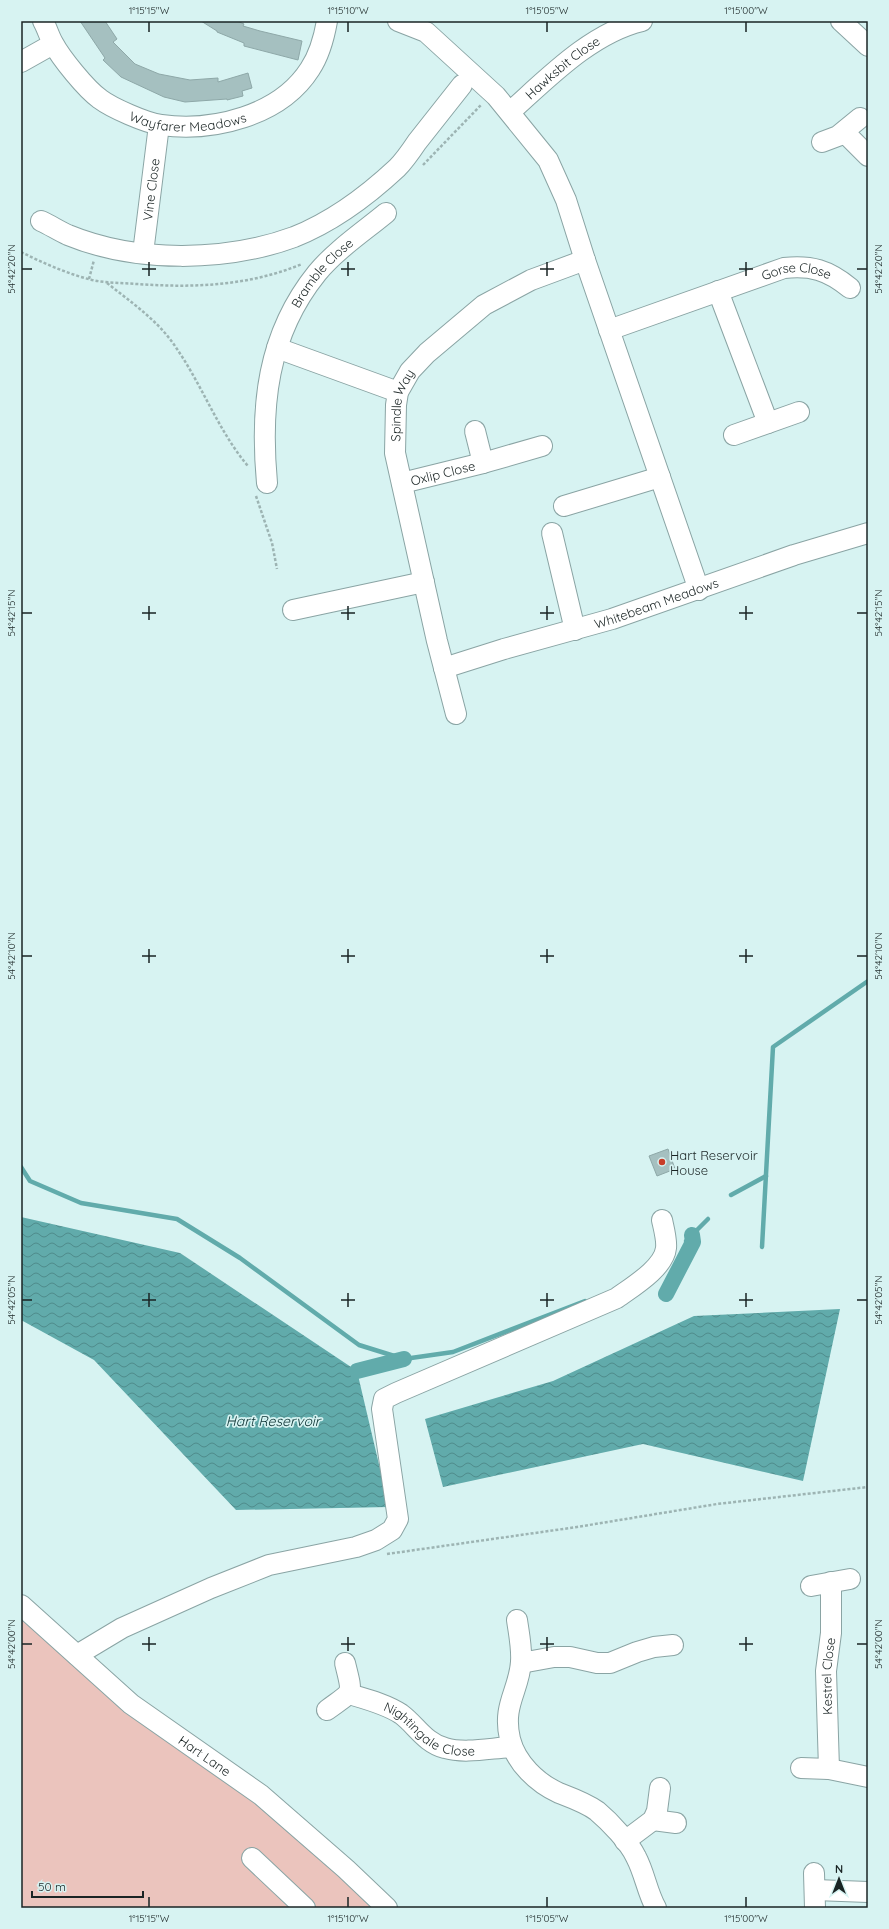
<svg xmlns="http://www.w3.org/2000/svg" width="889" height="1929" font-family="Quicksand,sans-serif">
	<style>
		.grass { fill: #ebc4bd }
		.water { fill: url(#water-waves) }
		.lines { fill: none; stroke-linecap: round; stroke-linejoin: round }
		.stream { stroke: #61abab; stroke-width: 4.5 }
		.canal { stroke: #61abab; stroke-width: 16 }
		.building { fill: #a5c0c0; stroke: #8ea8a8 }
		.minor-casing { stroke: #8aa4a4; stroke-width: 22 }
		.path { stroke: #9db4b3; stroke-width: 2.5; stroke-dasharray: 3 2; stroke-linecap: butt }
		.minor { stroke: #fff; stroke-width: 20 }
		.ticks { fill: none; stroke: #1a2424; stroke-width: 1.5 }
		.poi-dot { fill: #c83c28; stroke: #d7f3f2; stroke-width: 1.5 }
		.labels { text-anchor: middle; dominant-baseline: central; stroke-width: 3.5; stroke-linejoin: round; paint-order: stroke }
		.street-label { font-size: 13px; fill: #1a2424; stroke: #d7f3f2 }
		.poi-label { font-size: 13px; fill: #1a2424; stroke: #d7f3f2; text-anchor: start }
		.water-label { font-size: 14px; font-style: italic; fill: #0a3031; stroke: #d7f3f2 }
		.neatline { fill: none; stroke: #1a2424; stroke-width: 1.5 }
		.ticks-label { font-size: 10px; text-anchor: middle; fill: #1a2424 }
	</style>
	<defs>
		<pattern id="water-waves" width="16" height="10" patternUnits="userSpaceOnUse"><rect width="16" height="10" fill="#61abab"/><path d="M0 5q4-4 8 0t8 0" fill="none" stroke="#4f8b8b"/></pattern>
	</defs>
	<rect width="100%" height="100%" fill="#d7f3f2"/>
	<!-- grass -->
	<path class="grass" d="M21,1605L387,1908H21Z"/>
	<!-- water -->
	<g class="water">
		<path d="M21,1217L180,1253L357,1371L389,1507L236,1510L94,1360L21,1320Z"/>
		<path d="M840,1309L803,1481L643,1444L443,1487L425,1419L553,1381L694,1316Z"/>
	</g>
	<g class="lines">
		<!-- stream -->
		<g class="stream">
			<path d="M21,1167L30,1181L81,1203L177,1219L240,1258L359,1345L404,1359L453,1352L585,1301"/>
			<path d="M731,1195L766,1176"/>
			<path d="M686,1241L708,1219"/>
			<path d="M762,1247L773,1047L868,981"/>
		</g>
		<!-- canal -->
		<g class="canal">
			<path d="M666,1294L693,1242L692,1235"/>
			<path d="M357,1371L404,1359"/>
		</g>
	</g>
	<!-- building -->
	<g class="building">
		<path d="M80,21H105L117,39L113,42L135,64L159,74L190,80L218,78V82L248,73L252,88L242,91L243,96L227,100V99L185,102L164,97L121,77L103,60L105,58Z"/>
		<path d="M201,21H237L244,24L243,26L260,31L302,41L298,60L244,46V43L217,32V31Z"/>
		<path d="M668,1149L675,1169L657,1176L649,1156Z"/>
	</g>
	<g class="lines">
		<!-- minor casing -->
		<g class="minor-casing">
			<g id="minor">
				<path id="s1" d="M43,21C47,28 49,36 53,43C61,58 86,89 100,99C112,108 146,123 161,125C213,132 280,116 310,69C320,54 324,38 327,21"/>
				<path d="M398,21L426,32L496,96L548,160L566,200L585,260L699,590"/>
				<path d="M841,21L868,46"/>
				<path d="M21,62L53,44"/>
				<path id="s2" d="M510,112C548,78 591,33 642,21"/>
				<path d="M846,130L850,138L868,156"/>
				<path d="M822,142L838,136L860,118"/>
				<path d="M41,221C50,225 59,231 68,235C136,263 226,262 294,237C332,222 367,196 397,168C404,161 411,151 417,142C432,123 447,104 462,85"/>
				<path id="s3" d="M143,253L159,125"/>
				<path d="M718,291L768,423"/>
				<path id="s4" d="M609,330L784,268C811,265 828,270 850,288"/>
				<path d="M277,348L398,392"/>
				<path d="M475,431L483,463"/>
				<path d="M734,435L799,412"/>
				<path id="s5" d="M267,483C260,407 267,335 317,273C336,250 363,232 386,213"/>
				<path id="s6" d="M402,483L483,463L542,446"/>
				<path d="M564,506L660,477"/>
				<path d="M552,533L575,630"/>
				<path d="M293,610L424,582"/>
				<path id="s7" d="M444,668L504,649L612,619L794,555L868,533"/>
				<path id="s8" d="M456,714L437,641L395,453L396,405L398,392L410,371L427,353L484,305L531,280L585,260"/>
				<path d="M811,1586L850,1579"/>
				<path id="s9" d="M21,1605L131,1704L261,1795L346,1869L387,1908"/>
				<path d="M517,1620C519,1634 522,1648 521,1662C519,1691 502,1705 510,1739C516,1763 537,1783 559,1793C572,1798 586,1803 597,1811C610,1822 629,1842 636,1857C645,1874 647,1892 656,1908"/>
				<path d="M77,1655L122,1628L211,1588L269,1565L356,1547L376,1540L392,1530L398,1519L382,1409L384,1399L396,1393L617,1298C632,1287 664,1268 666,1248C667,1240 664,1229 662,1220"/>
				<path d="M521,1663L554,1657H570L597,1663H610L637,1652L654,1647L673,1645"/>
				<path id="s10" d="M349,1694C366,1699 386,1704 401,1714C416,1725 425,1743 445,1748C465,1754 491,1748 512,1747"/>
				<path d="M327,1710C354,1690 353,1696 345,1663"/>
				<path d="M801,1768L829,1769L868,1777"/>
				<path id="s11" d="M829,1769L826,1671L831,1633V1582"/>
				<path d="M653,1820L676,1823"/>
				<path d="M625,1841L653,1820L657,1811L660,1788"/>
				<path d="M252,1858L305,1908"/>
				<path d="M814,1873L815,1908"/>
				<path d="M815,1890L868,1892"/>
			</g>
		</g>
		<!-- path -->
		<g class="path">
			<path d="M423,165L481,105"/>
			<path d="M21,252C43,263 68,274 92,280C107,283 122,283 137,284C194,288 249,286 302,264"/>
			<path d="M89,279L94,260"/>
			<path d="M107,283C132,303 159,321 177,349C203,387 219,432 248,466"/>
			<path d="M256,496L272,543L277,569"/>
			<path d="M387,1554L577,1527L717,1504L868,1487"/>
		</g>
		<!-- minor -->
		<use href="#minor" class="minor"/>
	</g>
	<!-- ticks -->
	<path class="ticks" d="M149,22V32M348,22V32M547,22V32M746,22V32M149,262V276M348,262V276M547,262V276M746,262V276M22,269H32M142,269H156M341,269H355M540,269H554M739,269H753M857,269H867M149,606V620M348,606V620M547,606V620M746,606V620M22,613H32M142,613H156M341,613H355M540,613H554M739,613H753M857,613H867M149,949V963M348,949V963M547,949V963M746,949V963M22,956H32M142,956H156M341,956H355M540,956H554M739,956H753M857,956H867M149,1293V1307M348,1293V1307M547,1293V1307M746,1293V1307M22,1300H32M142,1300H156M341,1300H355M540,1300H554M739,1300H753M857,1300H867M149,1637V1651M348,1637V1651M547,1637V1651M746,1637V1651M22,1644H32M142,1644H156M341,1644H355M540,1644H554M739,1644H753M857,1644H867M149,1897V1907M348,1897V1907M547,1897V1907M746,1897V1907"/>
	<!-- markers -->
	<circle class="poi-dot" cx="662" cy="1162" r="4"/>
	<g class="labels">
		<!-- street labels -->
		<g class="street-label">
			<text stroke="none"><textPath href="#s2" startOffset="69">Hawksbit Close</textPath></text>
			<text stroke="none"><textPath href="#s1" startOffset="191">Wayfarer Meadows</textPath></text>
			<text stroke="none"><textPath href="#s3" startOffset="64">Vine Close</textPath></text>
			<text stroke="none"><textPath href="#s5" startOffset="225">Bramble Close</textPath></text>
			<text stroke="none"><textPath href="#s4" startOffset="198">Gorse Close</textPath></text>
			<text stroke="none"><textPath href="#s8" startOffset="317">Spindle Way</textPath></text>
			<text stroke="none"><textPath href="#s6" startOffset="42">Oxlip Close</textPath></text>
			<text stroke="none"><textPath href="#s7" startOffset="222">Whitebeam Meadows</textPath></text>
			<text stroke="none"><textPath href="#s11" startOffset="93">Kestrel Close</textPath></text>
			<text stroke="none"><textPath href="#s10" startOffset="90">Nightingale Close</textPath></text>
			<text stroke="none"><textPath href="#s9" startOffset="238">Hart Lane</textPath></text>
		</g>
		<!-- poi labels -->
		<g class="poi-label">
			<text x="670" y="1155">Hart Reservoir<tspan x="670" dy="15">House</tspan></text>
		</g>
		<!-- water labels -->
		<g class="water-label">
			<text x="273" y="1421">Hart Reservoir</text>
		</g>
	</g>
	<!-- border -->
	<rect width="889" height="1929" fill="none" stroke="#d7f3f2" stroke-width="44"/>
	<!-- north arrow -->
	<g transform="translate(839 1879)" stroke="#d7f3f2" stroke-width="3" paint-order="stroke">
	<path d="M0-3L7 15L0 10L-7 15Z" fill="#1a2424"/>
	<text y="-6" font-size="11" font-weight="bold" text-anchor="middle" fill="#1a2424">N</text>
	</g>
	<!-- scale -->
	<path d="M32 1891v6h111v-6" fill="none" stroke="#1a2424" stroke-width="2"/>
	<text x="38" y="1891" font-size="12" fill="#1a2424" stroke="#d7f3f2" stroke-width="3" paint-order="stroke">50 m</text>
	<rect x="22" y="22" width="845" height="1885" class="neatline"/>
	<g class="ticks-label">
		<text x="149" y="14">1°15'15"W</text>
		<text x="348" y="14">1°15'10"W</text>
		<text x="547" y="14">1°15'05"W</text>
		<text x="746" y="14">1°15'00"W</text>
		<text transform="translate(11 269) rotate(-90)" y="4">54°42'20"N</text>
		<text transform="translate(878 269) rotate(-90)" y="4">54°42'20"N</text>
		<text transform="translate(11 613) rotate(-90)" y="4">54°42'15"N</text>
		<text transform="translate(878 613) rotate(-90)" y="4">54°42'15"N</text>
		<text transform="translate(11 956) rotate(-90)" y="4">54°42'10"N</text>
		<text transform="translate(878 956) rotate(-90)" y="4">54°42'10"N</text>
		<text transform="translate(11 1300) rotate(-90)" y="4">54°42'05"N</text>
		<text transform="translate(878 1300) rotate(-90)" y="4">54°42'05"N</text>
		<text transform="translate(11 1644) rotate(-90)" y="4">54°42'00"N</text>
		<text transform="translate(878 1644) rotate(-90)" y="4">54°42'00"N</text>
		<text x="149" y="1922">1°15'15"W</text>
		<text x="348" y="1922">1°15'10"W</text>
		<text x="547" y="1922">1°15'05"W</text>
		<text x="746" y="1922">1°15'00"W</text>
	</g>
</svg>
